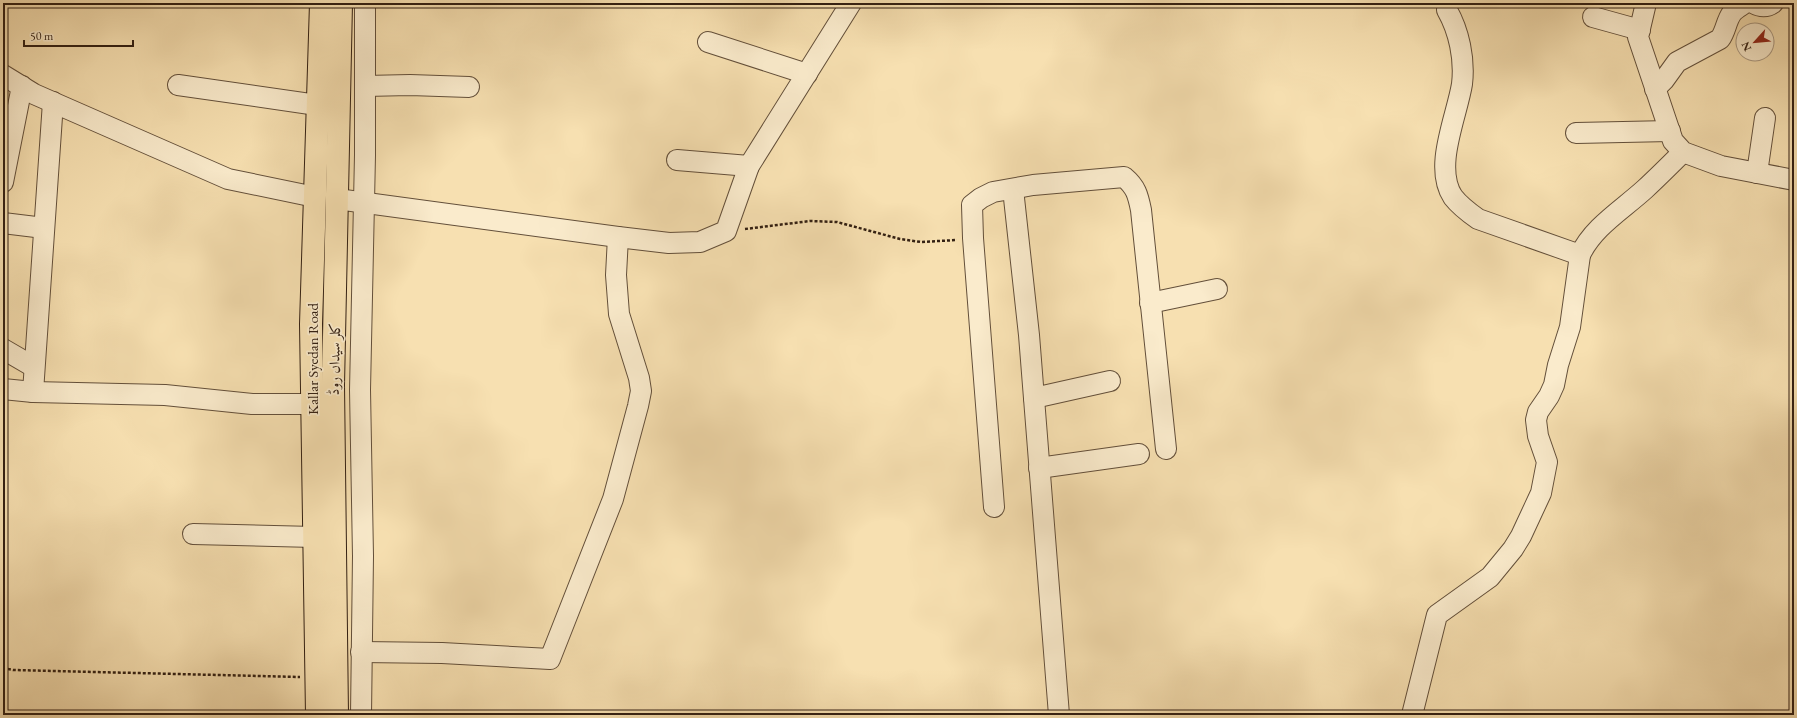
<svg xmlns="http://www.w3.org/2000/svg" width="1797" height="718" font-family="'EB Garamond',Amiri,serif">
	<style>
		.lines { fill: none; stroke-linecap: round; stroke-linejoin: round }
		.minor-casing { stroke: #634f3a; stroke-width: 22 }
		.highway-casing { stroke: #321f12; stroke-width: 24 }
		.path { stroke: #321f12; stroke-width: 2.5; stroke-dasharray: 3 2; stroke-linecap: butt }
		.minor { stroke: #faebcc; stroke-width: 20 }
		.highway { stroke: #f7e0b1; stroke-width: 22 }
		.labels { text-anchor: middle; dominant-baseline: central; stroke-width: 3.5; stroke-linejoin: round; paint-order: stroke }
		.street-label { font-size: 15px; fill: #321f12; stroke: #faebcc }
	</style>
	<rect width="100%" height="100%" fill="#f7e0b1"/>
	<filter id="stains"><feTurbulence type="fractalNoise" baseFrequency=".005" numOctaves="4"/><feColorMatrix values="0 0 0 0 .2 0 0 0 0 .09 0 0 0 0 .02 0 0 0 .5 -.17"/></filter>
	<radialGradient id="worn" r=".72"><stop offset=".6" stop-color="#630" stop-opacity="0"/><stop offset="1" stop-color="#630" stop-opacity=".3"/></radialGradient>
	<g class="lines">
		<!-- minor casing -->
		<g class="minor-casing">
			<g id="minor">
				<path d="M1646,3L1638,37L1673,141L1683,152L1721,166L1794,180"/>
				<path d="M1753,3C1760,7 1766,8 1773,3"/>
				<path d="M1447,10C1459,31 1465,59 1462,84C1457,116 1433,167 1453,197C1460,206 1468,212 1478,219L1580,255"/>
				<path d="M1593,17L1640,30"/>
				<path d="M708,42L807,74"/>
				<path d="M3,75L34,94L228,179L315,197"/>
				<path d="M178,85L317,105"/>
				<path d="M365,86L410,85L469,87"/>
				<path d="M1655,89L1664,80L1677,62L1720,39C1726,31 1726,21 1732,13C1735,9 1741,6 1745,3"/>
				<path d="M1576,133L1670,131"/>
				<path d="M677,160L749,166"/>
				<path d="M1757,173L1765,118"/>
				<path d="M3,182L22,86"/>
				<path d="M1013,189L1029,335L1059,715"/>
				<path d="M337,199L618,237L669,243L700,242L726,231L749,166L851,3"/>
				<path d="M3,223L44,228"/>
				<path d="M1150,303L1217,289"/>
				<path d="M3,349L34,367"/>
				<path d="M3,389L33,392L165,395L252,404H312"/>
				<path d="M33,392L53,102"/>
				<path d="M1034,398L1110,381"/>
				<path d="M1039,468L1139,454"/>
				<path d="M994,507L973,238L972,205L981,198L993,192L1033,185L1124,177C1136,187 1138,195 1141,210L1166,449"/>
				<path d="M193,534L314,537"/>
				<path d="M361,652L442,653L550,659L613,499L638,406L641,391L639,378L619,314L616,275L618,237"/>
				<path d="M361,715L363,556L360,390L365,155V3"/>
				<path d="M1412,715L1437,615L1490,577L1513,549L1521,536L1541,493L1547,462L1538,436L1536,420L1538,412L1549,396L1554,385L1558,365L1570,327L1580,255C1593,227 1622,210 1645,189C1658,177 1670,165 1683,152"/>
			</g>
		</g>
		<!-- highway casing -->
		<g class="highway-casing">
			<g id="highway">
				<path d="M317,715L311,324L321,3"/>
				<path d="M337,715L333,385L341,3"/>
			</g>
		</g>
		<!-- path -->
		<g class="path">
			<path d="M745,229L810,221L837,222L900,239L921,242L957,240"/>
			<path d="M3,668L13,670L300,677"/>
		</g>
		<!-- minor -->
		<use href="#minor" class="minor"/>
		<!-- highway -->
		<use href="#highway" class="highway"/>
	</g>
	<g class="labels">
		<!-- street labels -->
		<g class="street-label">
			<text transform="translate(312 359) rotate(-90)">Kallar Syedan Road</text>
			<text transform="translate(334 359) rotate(-89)">کلر سیداں روڈ</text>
		</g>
	</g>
	<!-- margin -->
	<rect width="1797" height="718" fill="none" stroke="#f7e0b1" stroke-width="16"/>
	<rect x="4" y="4" width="1789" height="710" fill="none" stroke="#321f12" stroke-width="2"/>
	<rect x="8" y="8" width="1781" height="702" fill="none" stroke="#321f12"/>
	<!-- north arrow -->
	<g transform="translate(1755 42) rotate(243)"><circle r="19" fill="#faebcc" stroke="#aa9982"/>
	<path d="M0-3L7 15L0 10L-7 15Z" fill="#8f2418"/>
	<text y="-6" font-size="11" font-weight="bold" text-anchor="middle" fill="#321f12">N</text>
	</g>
	<!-- scale -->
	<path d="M24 40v6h109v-6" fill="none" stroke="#321f12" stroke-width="2"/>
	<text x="30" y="40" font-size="12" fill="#321f12" stroke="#faebcc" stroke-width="3" paint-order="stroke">50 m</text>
	<rect width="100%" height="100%" filter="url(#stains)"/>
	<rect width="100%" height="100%" fill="url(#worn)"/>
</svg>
